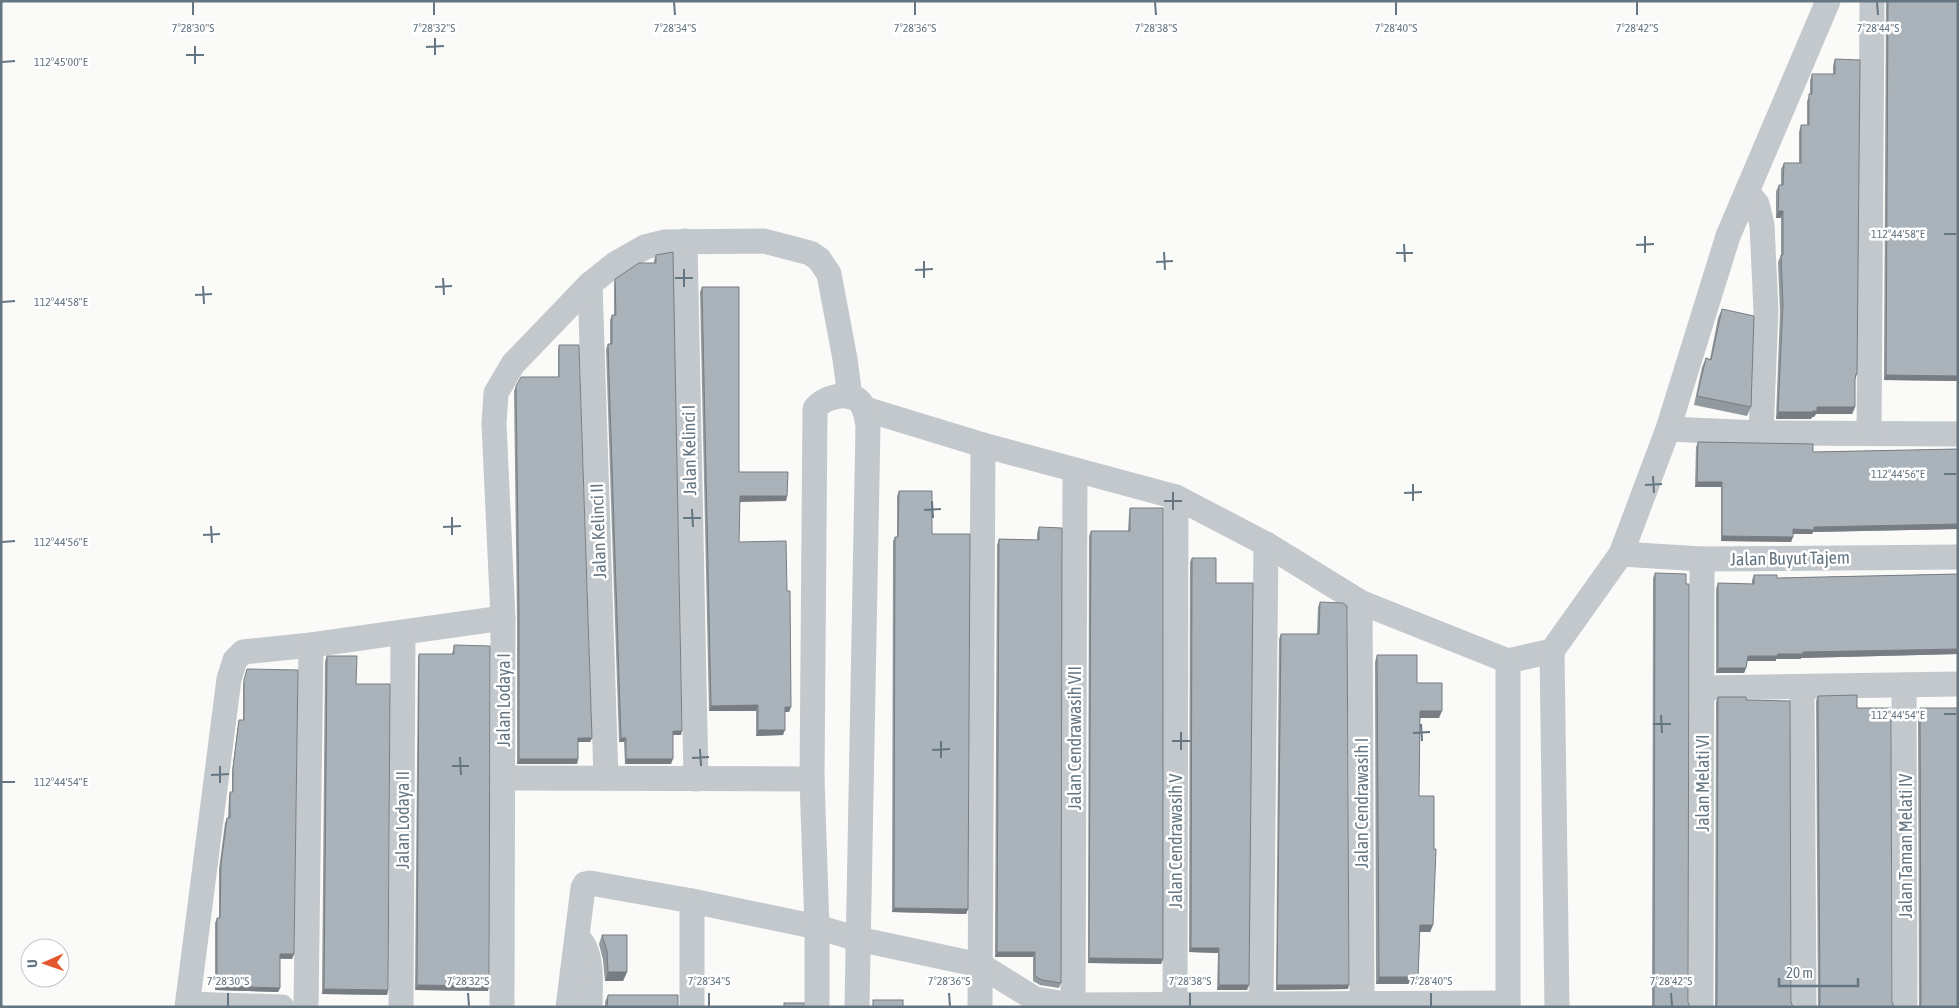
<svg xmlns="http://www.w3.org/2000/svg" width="1959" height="1008" font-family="'Asap Condensed',sans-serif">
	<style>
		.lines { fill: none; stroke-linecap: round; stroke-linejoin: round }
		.street { stroke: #c3c8cc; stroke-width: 25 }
		.wall { fill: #929a9f }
		.shaded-wall { fill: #777d82 }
		.building { fill: #aab3b9; stroke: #777d82 }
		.ticks { fill: none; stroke: #657683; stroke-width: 2 }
		.labels { text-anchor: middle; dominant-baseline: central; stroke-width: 5; stroke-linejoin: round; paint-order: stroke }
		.street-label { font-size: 18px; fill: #657683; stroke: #fff }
		.ticks-label { font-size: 12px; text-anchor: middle; fill: #657683; stroke: #fff; stroke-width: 5; stroke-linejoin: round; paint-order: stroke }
	</style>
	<rect width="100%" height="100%" fill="#fafaf8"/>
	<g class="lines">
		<!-- street -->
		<g class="street">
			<path d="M1747,192L1757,204L1762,225L1766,311L1761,433"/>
			<path d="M685,241L696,779"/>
			<path d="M590,284L606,778"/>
			<path d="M865,409L983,445L1176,497L1266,544L1360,602L1508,661L1552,651L1621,554L1668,429L1728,236L1828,1"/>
			<path d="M1668,429L1761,433L1958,434"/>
			<path d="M1869,433L1872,1"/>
			<path d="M1621,554L1702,559L1958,557"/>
			<path d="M1360,602L1362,1007"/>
			<path d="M1552,651L1557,1007"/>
			<path d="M1904,685L1905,1007"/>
			<path d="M1802,687L1804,1007"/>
			<path d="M1703,688L1958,684"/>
			<path d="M502,778L812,779"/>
			<path d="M580,940C594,956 590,987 590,1007"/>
			<path d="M188,1004L282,1007"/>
			<path d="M187,1007L229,679L235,660L243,652L311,645L503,618"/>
			<path d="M306,1007L311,645"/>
			<path d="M401,1007L403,633"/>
			<path d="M502,1007L503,618L494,424L496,393L513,364L590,284L615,264L645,247L665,242L764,241L810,253L819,259L829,274L845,359L850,397"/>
			<path d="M568,1007L583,888L585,884L590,883L692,901L817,927L858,939L980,965L1035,999L1073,1005L1508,1003"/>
			<path d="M692,1007V901"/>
			<path d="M817,1007V927L812,779L815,409C823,397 850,390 860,402C866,409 866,417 868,425L857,1007"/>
			<path d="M980,1007L983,445"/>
			<path d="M1073,1007L1075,470"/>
			<path d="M1175,1007L1176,497"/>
			<path d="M1261,1007L1266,544"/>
			<path d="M1508,1007V661"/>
			<path d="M1701,1007L1702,559"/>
		</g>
	</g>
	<!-- wall -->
	<g class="wall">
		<path d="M1886,1H1958V381L1884,380Z"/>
		<path d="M1835,59L1857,374L1855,380V407L1852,414H1816L1814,417H1812L1811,419H1776L1780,312L1778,262L1781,255V218H1776V191L1779,185H1781V169L1784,163H1799V132L1801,125H1807V101L1810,94V81L1812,74H1833V66Z"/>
		<path d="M656,255L681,735H673L671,764H625L624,742H619L606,349L608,344H610V320L612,315H614V284L615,279L654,263V260Z"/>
		<path d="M702,287L739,472L787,496L786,501H740L739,542L791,707L789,712H785L783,735L756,736V711H709L700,292Z"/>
		<path d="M1722,309L1751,407L1747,416L1694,405L1702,367L1706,358L1710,359L1718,318Z"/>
		<path d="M559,345L592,738L590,742H578V759L577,764H517V618L514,391L516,386L558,377V350Z"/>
		<path d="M1698,442L1813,452L1958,449V529L1813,532L1812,534H1793L1791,542L1721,541V487H1695L1696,447Z"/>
		<path d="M899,491L932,534L968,909L966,914L892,912L893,541L895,537H897V496Z"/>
		<path d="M1130,508L1163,959L1161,964L1088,963L1089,536L1091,531H1128L1129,513Z"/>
		<path d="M1039,527L1061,983L1059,988L1040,985L1033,981V957H995L997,545L999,539L1037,540V533Z"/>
		<path d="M1192,558L1216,583L1247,990H1217L1218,953L1189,952L1190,562Z"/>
		<path d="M1655,573L1688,1002L1690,1007H1652L1653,578Z"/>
		<path d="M1958,574V654L1801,658V659H1776V661H1747L1746,668L1744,673H1716V589L1718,583L1752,584V580L1754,575L1777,578Z"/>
		<path d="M1320,602L1348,989L1276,990L1279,639L1281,634H1317L1318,607Z"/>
		<path d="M454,645L488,991L415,990L418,658L419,654H452L453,650Z"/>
		<path d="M1377,655L1417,683L1439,718H1420L1419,796L1433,925L1430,932H1420L1418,977L1416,984H1376L1375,662Z"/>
		<path d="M327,656L356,684L388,990L387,995L322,994L325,661Z"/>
		<path d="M246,674L294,954L292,959H280V988L278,992L215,990V923L217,918H219V869L225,823L227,818H228L229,796L230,792H232V772L238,725L239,720H243V684Z"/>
		<path d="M1818,696L1857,708L1892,1002L1894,1007H1818L1816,701Z"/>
		<path d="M1718,697L1746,700L1791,1002L1793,1007H1715L1716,702Z"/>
		<path d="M1920,708L1958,1007H1919L1918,713Z"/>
		<path d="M602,935L627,972L623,981H605L603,960L599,944Z"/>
		<path d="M608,995L678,1007H605V1002Z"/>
	</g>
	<!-- shaded-wall -->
	<g class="shaded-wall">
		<path d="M1778,211H1783L1781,218H1776Z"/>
		<path d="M1886,375L1958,376V381L1884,380Z"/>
		<path d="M1817,407H1855L1852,414H1816L1814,417H1812L1811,419H1776L1778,412L1813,411Z"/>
		<path d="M1697,482H1722L1721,487H1695Z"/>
		<path d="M740,496H787L786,501L738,502Z"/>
		<path d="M1958,524V529L1813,532L1812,534H1791L1793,529L1814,527Z"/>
		<path d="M1722,536L1793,537L1791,542L1721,541Z"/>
		<path d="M1958,649V654L1801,658V659H1776V661H1746L1748,656L1778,654L1803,652Z"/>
		<path d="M1718,668H1746L1744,673H1716Z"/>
		<path d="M758,705L756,711H709L711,706Z"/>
		<path d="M785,707H791L789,712H783Z"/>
		<path d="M1420,711H1442L1439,718H1417Z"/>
		<path d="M758,730H785L783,735L756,736Z"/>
		<path d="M673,731H682L681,735H671Z"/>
		<path d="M578,738H592L590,742H576Z"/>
		<path d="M621,738H626L624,742H619Z"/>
		<path d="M519,759H578L577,764H517Z"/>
		<path d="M626,759H673L671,764H625Z"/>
		<path d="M894,908L968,909L966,914L892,912Z"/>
		<path d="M1420,925H1433L1430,932H1418Z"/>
		<path d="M1191,948H1219L1218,953L1189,952Z"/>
		<path d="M997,952H1035L1033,957H995Z"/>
		<path d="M280,954H294L292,959L278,958Z"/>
		<path d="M1089,958L1163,959L1161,964L1088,963Z"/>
		<path d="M608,972H627L623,981H605Z"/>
		<path d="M1379,977H1418L1416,984H1376Z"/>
		<path d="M417,985L489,986L488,991L415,990Z"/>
		<path d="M1219,985H1249L1247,990H1217Z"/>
		<path d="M1277,985H1349L1348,989L1276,990Z"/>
		<path d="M217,986L280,988L278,992L215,990Z"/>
		<path d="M324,989L388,990L387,995L322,994Z"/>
	</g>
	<!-- building -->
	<g class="building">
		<path d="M1888,1H1958V376L1886,375Z"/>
		<path d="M1835,59L1860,60L1857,374H1856L1855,379V407H1817V411H1813V412H1778L1783,305L1781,255H1783V211H1778L1779,185H1783L1784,163H1801V125H1809V94H1812V74H1835Z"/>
		<path d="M673,252L682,731H673V759H626V738H621L608,344H612V315H616L615,279L639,263H656V255Z"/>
		<path d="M702,287H739V472H788L787,496H740L739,542L786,541L787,591H790L791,707H785V730H758V705L711,706Z"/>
		<path d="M1722,309L1754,316L1751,407L1697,396L1706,358L1711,360Z"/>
		<path d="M559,345H579L592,738H578V759H519V613L516,386L521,377H559Z"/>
		<path d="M1698,442L1813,444V452L1958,449V524L1814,527V530L1793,529V537L1722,536V482H1697Z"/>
		<path d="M899,491H932V534H970L968,909L894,908L895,537H898Z"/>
		<path d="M1130,508H1163V959L1089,958L1091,531H1130Z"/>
		<path d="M1039,527L1062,528L1061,983L1042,980L1035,976V952H997L999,539L1039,540Z"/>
		<path d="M1192,558H1216V583H1253L1249,985H1219V948H1191Z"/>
		<path d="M1655,573L1686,574V584H1689L1688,1002L1690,1007H1654Z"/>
		<path d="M1958,574V649L1803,652V654H1778L1777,656H1748L1746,668H1718V583L1754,584V575H1777V578Z"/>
		<path d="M1320,602L1343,603L1347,606L1349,985H1277L1281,634H1319Z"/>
		<path d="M454,645L490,646L489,986L417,985L419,654H454Z"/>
		<path d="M1377,655H1417V683H1442V711H1420L1419,796H1434V849H1436L1433,925H1420L1418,977H1379Z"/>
		<path d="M327,656H357L356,684H390L388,990L324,989Z"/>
		<path d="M247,669L298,670L294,954H280V988L217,986V918H220L221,864L227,818H230V792H233V768L239,720H244V680Z"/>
		<path d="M1857,695V708H1891L1892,1002L1894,1007H1819L1820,1002L1818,696Z"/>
		<path d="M1718,697H1746V700L1790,701L1791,1002L1793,1007H1716L1717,1002Z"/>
		<path d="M1920,708H1958V1007H1920L1921,1002Z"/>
		<path d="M602,935H627V972H608L607,951Z"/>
		<path d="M608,995H678V1007H607Z"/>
		<rect x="873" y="1000" width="30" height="7"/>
		<rect x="784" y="1003" width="20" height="4"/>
	</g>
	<!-- ticks -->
	<path class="ticks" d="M193,2V15M434,2V15M674,2L675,15M915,2V15M1155,2L1156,15M1396,2V15M1637,2V15M1877,2L1878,15M435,38V55M195,46V64M426,47L444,46M186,55H204M2,62L15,61M1944,234H1956M1645,236V253M1404,244L1405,262M1636,245L1654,244M1164,252L1165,270M1396,253H1413M924,261V278M1156,262L1173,261M684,269V287M915,270L933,269M443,278L444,295M675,278H693M203,286L204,304M435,287L452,286M195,295L212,294M2,302L15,301M1944,474H1956M1653,476L1654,493M1413,484V501M1645,485L1662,484M1173,492V510M1404,493L1422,492M932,501L933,518M1164,501H1182M692,509L693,527M924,510L941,509M452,517V535M683,518H701M211,526L212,543M443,527L461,526M203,535L220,534M2,542L15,541M1944,714H1956M1661,715L1662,733M1421,724L1422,741M1653,724H1671M1181,732V750M1413,733L1430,732M941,741V758M1172,741H1190M700,749L701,766M932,750L950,749M460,757L461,775M692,758L709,757M220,766V783M452,766H469M211,775L229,774M2,782H15M228,993V1006M468,993L469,1006M709,993V1006M949,993L950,1006M1190,993V1006M1431,993V1006M1671,993L1672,1006"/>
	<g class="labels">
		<!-- street labels -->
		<g class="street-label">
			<text transform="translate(689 450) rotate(-91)">Jalan Kelinci I</text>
			<text transform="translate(598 531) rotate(-92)">Jalan Kelinci II</text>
			<text transform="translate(1790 558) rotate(-1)">Jalan Buyut Tajem</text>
			<text transform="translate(503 700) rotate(-90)">Jalan Lodaya I</text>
			<text transform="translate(1074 738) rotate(-90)">Jalan Cendrawasih VII</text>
			<text transform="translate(1702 783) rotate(-90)">Jalan Melati VI</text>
			<text transform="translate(1361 803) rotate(-90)">Jalan Cendrawasih I</text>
			<text transform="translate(402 820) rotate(-90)">Jalan Lodaya II</text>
			<text transform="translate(1175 841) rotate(-90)">Jalan Cendrawasih V</text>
			<text transform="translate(1905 846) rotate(-90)">Jalan Taman Melati IV</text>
		</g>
	</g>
	<g class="ticks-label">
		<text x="193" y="32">7°28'30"S</text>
		<text x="434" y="32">7°28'32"S</text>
		<text x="675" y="32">7°28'34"S</text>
		<text x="915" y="32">7°28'36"S</text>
		<text x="1156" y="32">7°28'38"S</text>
		<text x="1396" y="32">7°28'40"S</text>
		<text x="1637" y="32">7°28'42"S</text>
		<text x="1878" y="32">7°28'44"S</text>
		<text x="61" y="66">112°45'00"E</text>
		<text x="1898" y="238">112°44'58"E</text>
		<text x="61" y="306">112°44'58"E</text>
		<text x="1898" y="478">112°44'56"E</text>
		<text x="61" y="546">112°44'56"E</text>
		<text x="1898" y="719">112°44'54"E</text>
		<text x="61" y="786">112°44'54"E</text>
		<text x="228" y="985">7°28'30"S</text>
		<text x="468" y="985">7°28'32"S</text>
		<text x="709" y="985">7°28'34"S</text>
		<text x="949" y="985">7°28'36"S</text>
		<text x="1190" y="985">7°28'38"S</text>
		<text x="1431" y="985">7°28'40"S</text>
		<text x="1671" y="985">7°28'42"S</text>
	</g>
	<!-- border -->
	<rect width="1959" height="1008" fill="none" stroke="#657683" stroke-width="5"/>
	<!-- north arrow -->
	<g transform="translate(45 963) rotate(268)"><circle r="24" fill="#ffffff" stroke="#c1c8cd"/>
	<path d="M0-4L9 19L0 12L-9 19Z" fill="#e4572e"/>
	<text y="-8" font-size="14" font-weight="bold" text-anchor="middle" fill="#657683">U</text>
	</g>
	<!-- scale -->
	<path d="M1779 978v8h79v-8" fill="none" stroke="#657683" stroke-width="2.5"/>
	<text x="1786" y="978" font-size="15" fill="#657683" stroke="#ffffff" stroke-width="4" paint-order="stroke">20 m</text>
</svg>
